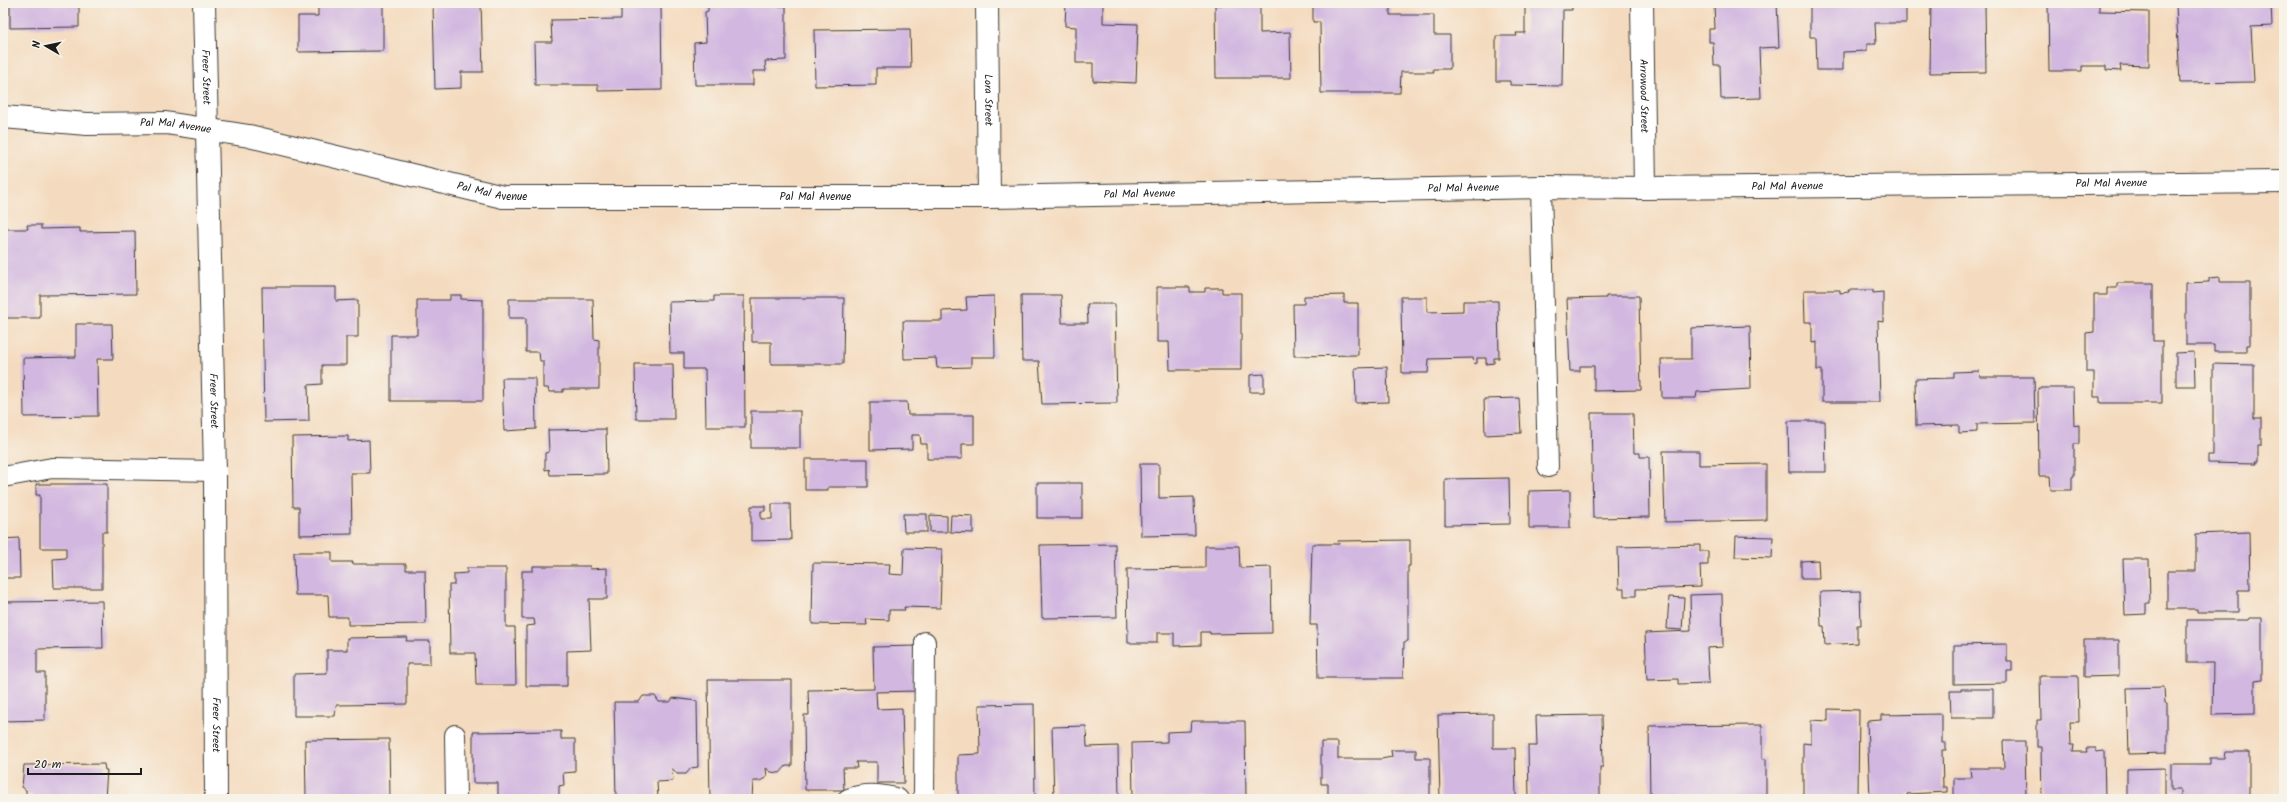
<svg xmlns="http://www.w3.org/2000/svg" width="2287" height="802" font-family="Kalam,sans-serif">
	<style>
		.building { fill: #d2b7e0 }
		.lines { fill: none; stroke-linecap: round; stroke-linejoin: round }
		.lane-casing { stroke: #3c3934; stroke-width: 22 }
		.street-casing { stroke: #3c3934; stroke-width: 24 }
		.secondary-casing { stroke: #3c3934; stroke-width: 24 }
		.lane { stroke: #fff; stroke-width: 20 }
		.street { stroke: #fff; stroke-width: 22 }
		.secondary { stroke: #fff; stroke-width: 22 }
		.labels { text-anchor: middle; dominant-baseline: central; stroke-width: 3; stroke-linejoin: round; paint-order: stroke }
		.street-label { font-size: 11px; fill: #1c1c1c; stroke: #f7f3e8 }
	</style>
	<rect width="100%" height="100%" fill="#f7f3e8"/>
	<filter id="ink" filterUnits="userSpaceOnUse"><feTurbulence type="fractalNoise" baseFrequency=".025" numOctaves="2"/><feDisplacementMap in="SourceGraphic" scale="8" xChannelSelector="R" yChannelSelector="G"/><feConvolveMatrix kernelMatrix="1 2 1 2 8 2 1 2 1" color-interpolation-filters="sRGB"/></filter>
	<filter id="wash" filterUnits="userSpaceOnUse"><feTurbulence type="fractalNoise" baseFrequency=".012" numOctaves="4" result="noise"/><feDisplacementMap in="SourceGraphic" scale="16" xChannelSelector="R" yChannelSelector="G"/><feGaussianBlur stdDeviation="0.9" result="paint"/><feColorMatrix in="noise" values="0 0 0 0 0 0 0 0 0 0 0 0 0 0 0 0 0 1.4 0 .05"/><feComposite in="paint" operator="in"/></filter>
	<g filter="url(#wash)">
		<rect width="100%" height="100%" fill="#f4dbbf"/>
		<g id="blocks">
			<!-- building -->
			<g class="building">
				<path d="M10,3H79V27L10,28Z"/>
				<path d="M318,3H383V51L298,52V16H318Z"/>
				<path d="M433,3H481L483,72H461V88L435,89Z"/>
				<path d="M621,3H661L662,90L598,91V85H535L534,42H552L551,20L621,19Z"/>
				<path d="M708,3H776V6H786V60L765,61L766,71H753V85H695L694,43L706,42L705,12L708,11Z"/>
				<path d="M1066,3H1103V23L1138,24L1136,83L1093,81V63H1076V27L1065,26Z"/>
				<path d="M1313,3H1390V15H1434V35H1450V69H1433L1434,72H1401L1400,93H1321L1320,22H1313Z"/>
				<path d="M1525,3H1572V10H1563L1562,86L1510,85V81H1496V36H1517L1516,33H1525Z"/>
				<path d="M1714,3H1777L1779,47L1759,48L1761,98L1721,99L1720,65H1714L1713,42H1709V29H1715Z"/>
				<path d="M1810,3H1906V23H1875L1876,44H1867V51L1843,52V70H1817L1816,37H1810Z"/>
				<path d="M1931,3H1985L1986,72L1930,73Z"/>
				<path d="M2048,3H2099V11L2149,12V66L2120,65L2121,71L2106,70V66H2082V71H2049Z"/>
				<path d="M2208,3H2271L2272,26L2251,27L2254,82L2180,83L2176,5Z"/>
				<path d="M1215,5H1260V33L1290,32L1291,78H1216Z"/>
				<path d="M910,29L911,68H876V85L815,86L814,30Z"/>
				<path d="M27,225H41V229L80,228V232L135,231L136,294L40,295V318H3V229H28Z"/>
				<path d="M2220,277V282H2250V345H2247V352H2214V345H2186V283L2209,282V278Z"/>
				<path d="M2117,283H2153V341H2162V403H2100V397H2094V372H2086V333L2094,332V295H2107V288H2117Z"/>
				<path d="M262,287H336V301L358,300V337H346V365H322V384L308,385L309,421L264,422Z"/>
				<path d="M1157,287H1190V292H1205V288H1222V293H1241V370H1170L1169,342H1157Z"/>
				<path d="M1804,290H1840V293L1849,292L1848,290H1873V293L1883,292V322L1878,321L1880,402H1822V370H1817V342L1812,343V322H1805Z"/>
				<path d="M450,295H461V299L483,300V401H391V335H417V300H450Z"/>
				<path d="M1021,295H1061L1062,323H1088L1087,304H1115L1117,403L1042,404L1039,361H1022Z"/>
				<path d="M1344,295V303H1358V355L1294,356L1293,304H1304V296Z"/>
				<path d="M714,296H744L745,427H706L705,369H684V353H670L669,302L714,301Z"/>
				<path d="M994,296L995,357H971V367L937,368L936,358L904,359L903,321H942V311L967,310L966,297Z"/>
				<path d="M1606,296H1639L1641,390L1594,391V366H1580V371H1570L1567,299L1606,298Z"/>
				<path d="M1401,297H1427V312L1463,311V301H1498L1499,358H1494V363L1486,364V358H1477V363L1474,364L1473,358L1429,359L1428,373H1402Z"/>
				<path d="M752,298H844L843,364H771V342H752Z"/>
				<path d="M509,299H593L594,339L599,340V389H563V392H549L548,388H543V361H540L539,352H526V318H509Z"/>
				<path d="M76,324H112L113,359H97L98,416L24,417L23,358L76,357Z"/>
				<path d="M1750,326L1751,389L1697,392L1696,398H1662L1661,359H1691V328Z"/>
				<path d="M2194,352L2195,386H2176V353Z"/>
				<path d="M635,364H673L674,419H636Z"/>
				<path d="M2213,364L2254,365V419H2261V446H2258V462H2255L2256,464L2208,463V455H2213Z"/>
				<path d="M1387,367L1388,402L1356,403L1355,368Z"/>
				<path d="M1979,371L1980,377H2034L2035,423L1977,424V432L1959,433V425L1916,426L1915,379L1954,378V372Z"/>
				<path d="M1264,374V392H1250V375Z"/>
				<path d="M502,378H535L536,429L504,431Z"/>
				<path d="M2038,388H2073L2074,425L2079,424V444H2074V476L2072,477V490H2051L2050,476H2039Z"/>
				<path d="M1519,398L1521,433L1485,435L1484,399Z"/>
				<path d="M870,402H907L908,415H974V444H962V459H927V444H921L920,435H912V449L870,450Z"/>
				<rect x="751" y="411" width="49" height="37"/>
				<path d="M1591,413H1633L1634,453H1640V457H1649L1650,517L1593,518Z"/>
				<path d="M1788,421H1825L1826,472H1789Z"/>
				<path d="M606,429L607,474L550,475L549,469L545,470V453L549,452L548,430Z"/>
				<path d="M348,436V441L369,440L370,473H351L352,534L299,535V507H293L292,437Z"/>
				<path d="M1663,451H1699V465L1766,464V520L1665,522Z"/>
				<path d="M805,459H868V487H828V490H805Z"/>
				<path d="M1140,464H1159V498L1194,497L1195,535L1141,536Z"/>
				<path d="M1509,478L1510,524L1445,525V479Z"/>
				<rect x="1037" y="483" width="45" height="35"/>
				<path d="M36,484H107V532H102V588H54L53,559L66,558V548H40V495H36Z"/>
				<path d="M1570,490V528H1529V491Z"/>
				<path d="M772,504H790L791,540L751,541V506H765V511H761V519H772Z"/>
				<path d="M903,514H927V532H904Z"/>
				<path d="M930,515L947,516V532H930Z"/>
				<path d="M951,515L973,516V533L950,532Z"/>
				<path d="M2249,532L2250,590H2238V612H2197V609H2167V571H2196V534Z"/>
				<path d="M1736,536L1773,537L1772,558L1735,557Z"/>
				<path d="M19,538L20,578H3V539Z"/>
				<path d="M1410,540V566H1408V641L1404,642L1403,678H1318L1317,625H1310L1312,544H1339L1338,541Z"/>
				<path d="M1115,544L1117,617L1042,618L1040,545Z"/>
				<path d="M1700,545V551H1708V565H1700L1701,587L1636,589V596H1624V589H1619L1618,547Z"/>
				<path d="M1205,546H1239L1240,568L1271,567L1272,633L1210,634V632H1201V645L1174,646V633H1157V643H1128L1127,569L1205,568Z"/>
				<path d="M904,548L942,549L940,608L904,607L905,610H889V620L866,619L867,625L812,624L813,563L890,564L889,574L903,575Z"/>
				<path d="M294,552H332V562H353L352,564H406V570H425L426,624L348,625V617H329L328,595H295Z"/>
				<path d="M2123,559H2149L2150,604H2146V614L2125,615Z"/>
				<path d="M1818,560L1819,579H1801V561Z"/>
				<path d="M533,566H590V569L607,568V599H589L591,650L567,651V686H526V626L535,625L534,619H522V571H533Z"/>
				<path d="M467,568H506V627H515L516,685H476L475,653H450L449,585H454V574L467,573Z"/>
				<path d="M1860,591L1861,625H1857V643L1825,645L1824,626H1821L1820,592Z"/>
				<path d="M1722,594L1723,647L1707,648L1709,683L1678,684V679L1647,680L1645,633L1691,631L1690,595Z"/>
				<path d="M1669,597L1684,598L1682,630L1667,629Z"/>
				<path d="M102,601L103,648L37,649V673H45V720L3,721V602Z"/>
				<path d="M2250,618H2262V680L2255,681V714L2212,715L2213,663H2187V620H2249Z"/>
				<path d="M407,637L406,641H430V664H407V704L336,705L335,716H294V674L327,673V650H347V638Z"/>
				<path d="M2084,640H2119V676L2084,677Z"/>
				<path d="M2007,644V661H2012V671H2007V683L1954,684V645Z"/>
				<path d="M915,646L916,691L876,692L877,709L902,708L904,783H877V762H856L857,768H843L844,790H805L804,715H809L808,690L874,689L873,647Z"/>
				<path d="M2040,676H2078L2079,722H2070L2071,745H2074L2073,752H2087L2086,748H2096V752L2104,751L2105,799H2042L2041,747H2037V720H2041Z"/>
				<path d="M708,680H792V766H786L780,773L771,772L766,768L767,777L760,781H753L752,799H710Z"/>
				<path d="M2164,687L2165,703H2167V753L2129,754L2127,688Z"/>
				<path d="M1961,689H1993V718H1951L1950,691H1961Z"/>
				<path d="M643,696H655L659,702H670L673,698L697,701L698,767L691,768L686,774H677L672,768L673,781L657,782L658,799H616L614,702H639Z"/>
				<path d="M1034,704L1035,799H958V755L980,754L979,705Z"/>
				<path d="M1828,709L1859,710L1858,796H1860V799H1803V743L1811,744V720L1828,721Z"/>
				<path d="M1493,714V748H1515L1516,799H1440L1438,715Z"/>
				<path d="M1942,714V743H1946V750H1942L1943,787H1947V792L1907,794L1908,799H1870L1867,721L1881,720V715Z"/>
				<path d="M1602,715L1603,767H1600V799H1529L1528,746H1537L1536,716Z"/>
				<path d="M1191,721H1245L1246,799H1133L1132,743L1167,742V732L1190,731Z"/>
				<path d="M1762,725V759H1766V799H1650L1649,726Z"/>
				<path d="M1086,726L1087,747L1118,746L1119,799H1054L1052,727Z"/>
				<path d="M561,731V739H575V772L563,773L564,785L559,786V799H498V783H473V732Z"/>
				<path d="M389,739L390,799L306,798L305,740Z"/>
				<path d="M2003,741H2025L2026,799H1954V778H1971L1970,768H2004Z"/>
				<path d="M1321,742H1338V759H1381L1392,757L1391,750H1416V758H1430V799H1328V784H1321Z"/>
				<path d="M2225,752H2249V799H2180V789H2171V764H2210V758H2224Z"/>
				<path d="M104,764L105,770H107L105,799H32V795H26V790L22,787L24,765Z"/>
				<path d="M2165,768V799H2127V769Z"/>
			</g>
		</g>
	</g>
	<g filter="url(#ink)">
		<use href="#blocks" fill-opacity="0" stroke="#3c3934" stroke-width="1"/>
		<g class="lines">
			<!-- lane casing -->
			<g class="lane-casing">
				<g id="lane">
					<path d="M1541,187L1548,467"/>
					<path d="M3,477L52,468L215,471"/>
					<path d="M455,735L456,799"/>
					<path d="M848,799C864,793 881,794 898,799"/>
					<path d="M924,799L925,642"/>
				</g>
			</g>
			<!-- street casing -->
			<g class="street-casing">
				<g id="street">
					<path id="s1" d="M987,3L989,197"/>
					<path id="s2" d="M1642,3L1645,188"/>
					<path id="s3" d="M3,117L87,124L166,123L249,136L503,197H989L1541,187L1645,188L2284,182"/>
				</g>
			</g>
			<!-- secondary casing -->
			<g class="secondary-casing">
				<g id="secondary">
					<path id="s4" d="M204,3L215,471L216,799"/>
				</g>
			</g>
			<!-- lane -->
			<use href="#lane" class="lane"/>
			<!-- street -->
			<use href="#street" class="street"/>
			<!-- secondary -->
			<use href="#secondary" class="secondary"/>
		</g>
	</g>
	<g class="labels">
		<!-- street labels -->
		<g class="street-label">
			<text stroke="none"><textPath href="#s4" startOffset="74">Freer Street</textPath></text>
			<text stroke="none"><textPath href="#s2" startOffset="93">Arrowood Street</textPath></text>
			<text stroke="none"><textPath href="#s1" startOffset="97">Lora Street</textPath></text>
			<text stroke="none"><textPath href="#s3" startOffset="173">Pal Mal Avenue</textPath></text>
			<text stroke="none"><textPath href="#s3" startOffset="2117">Pal Mal Avenue</textPath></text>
			<text stroke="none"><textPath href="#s3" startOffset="1793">Pal Mal Avenue</textPath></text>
			<text stroke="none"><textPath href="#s3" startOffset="1469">Pal Mal Avenue</textPath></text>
			<text stroke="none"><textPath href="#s3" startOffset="497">Pal Mal Avenue</textPath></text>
			<text stroke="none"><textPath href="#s3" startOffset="1145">Pal Mal Avenue</textPath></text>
			<text stroke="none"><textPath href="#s3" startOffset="821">Pal Mal Avenue</textPath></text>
			<text stroke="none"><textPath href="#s4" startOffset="398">Freer Street</textPath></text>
			<text stroke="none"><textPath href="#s4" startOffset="722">Freer Street</textPath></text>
		</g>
	</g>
	<!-- margin -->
	<rect width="2287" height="802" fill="none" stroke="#f7f3e8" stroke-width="16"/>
	<!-- north arrow -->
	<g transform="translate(46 46) rotate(279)" stroke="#f7f3e8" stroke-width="3" paint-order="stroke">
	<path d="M0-3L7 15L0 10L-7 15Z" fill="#1c1c1c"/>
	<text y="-6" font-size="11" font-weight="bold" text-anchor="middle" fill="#1c1c1c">N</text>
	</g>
	<!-- scale -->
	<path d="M28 768v6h113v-6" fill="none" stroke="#1c1c1c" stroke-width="2"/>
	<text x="34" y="768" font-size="12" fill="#1c1c1c" stroke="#f7f3e8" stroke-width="3" paint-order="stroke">20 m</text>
</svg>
